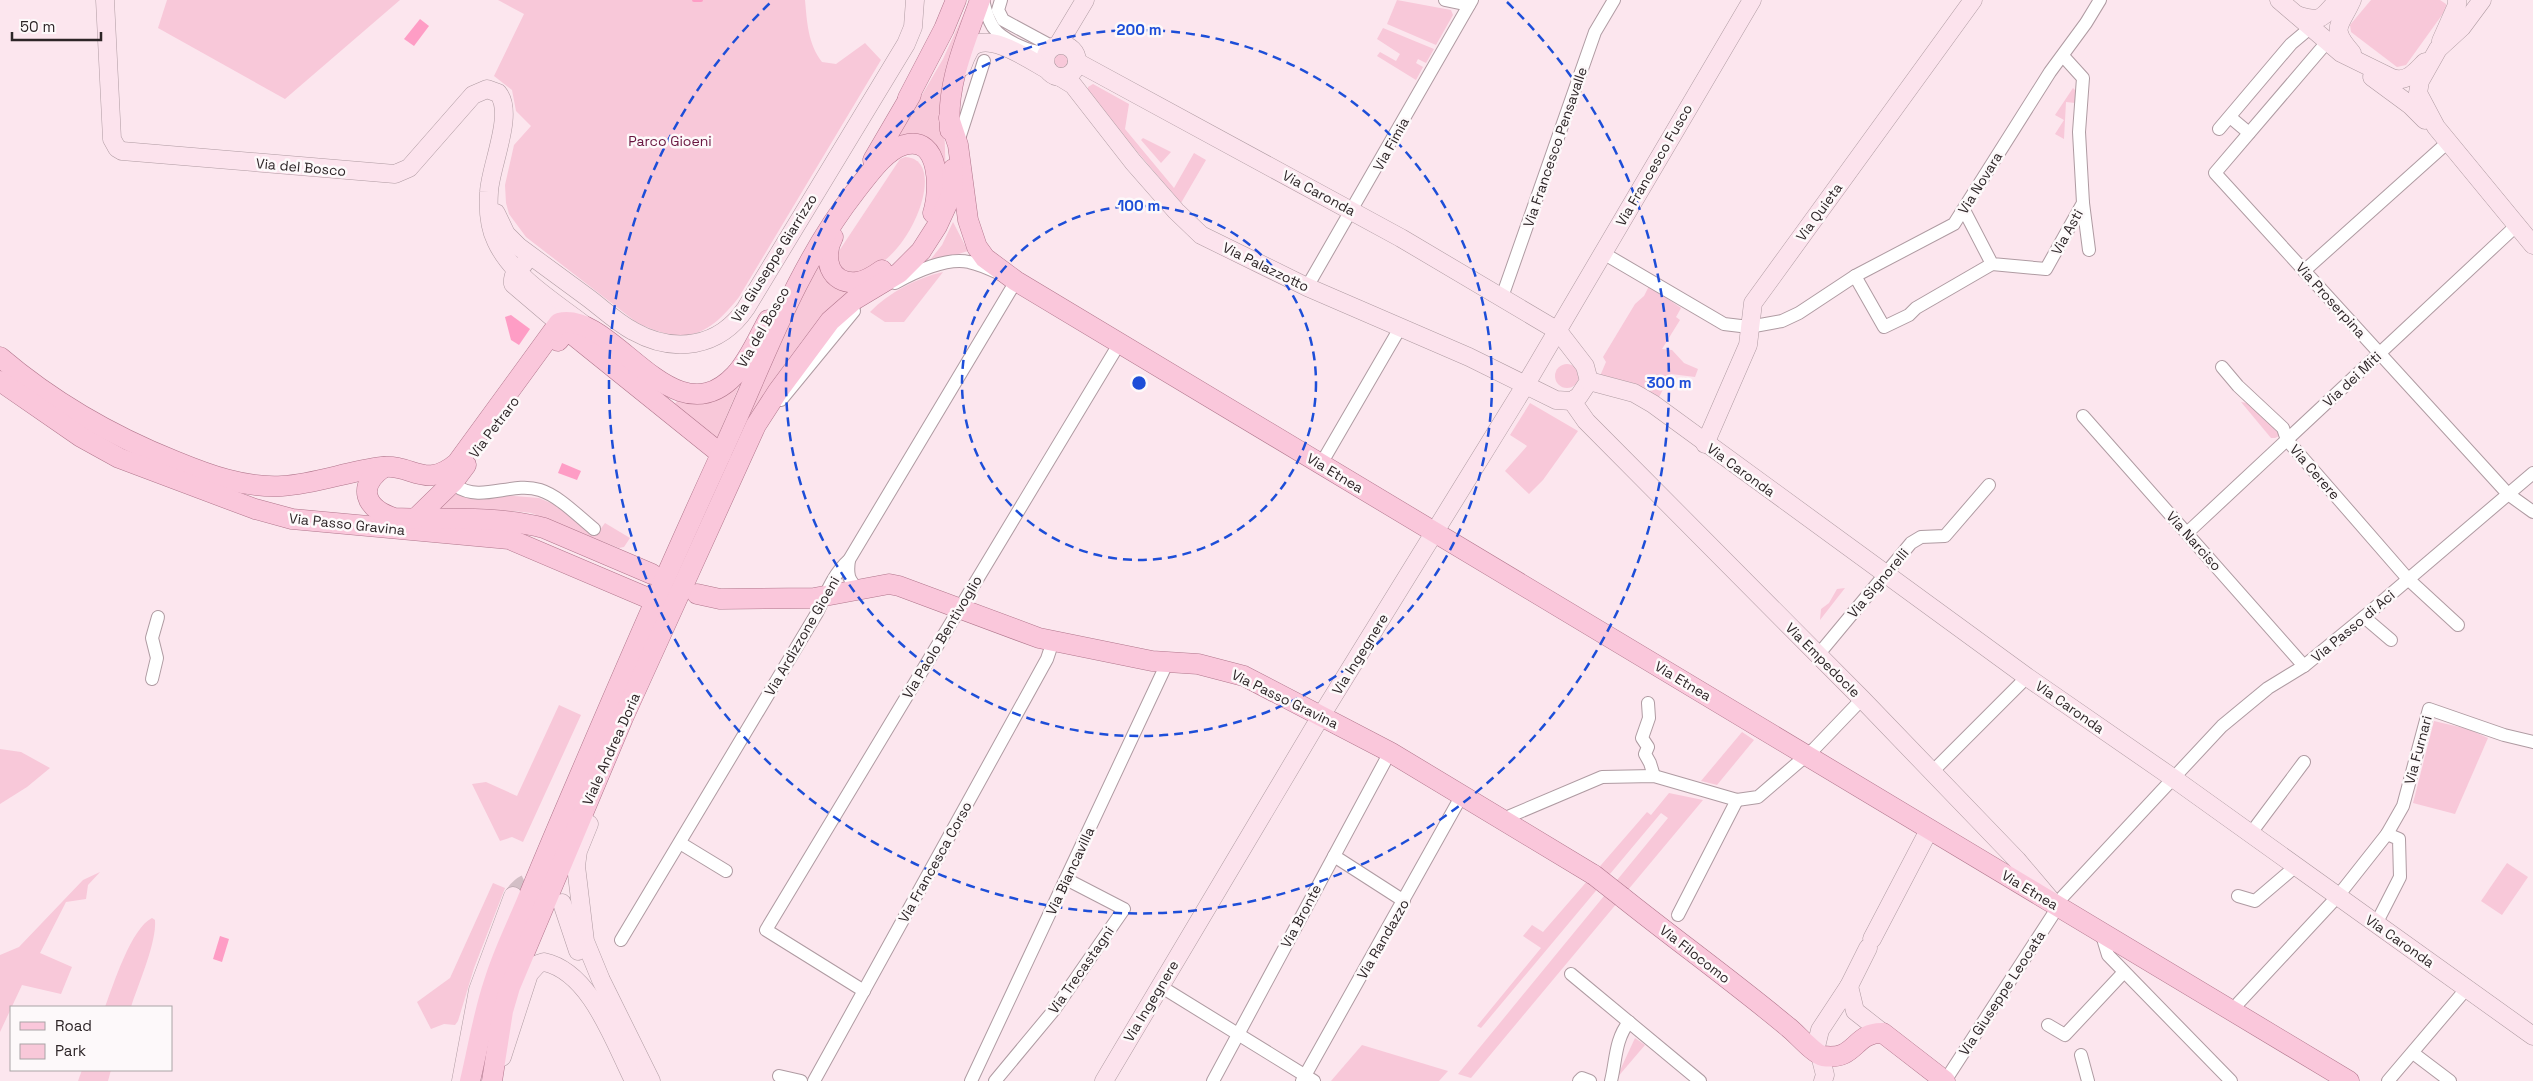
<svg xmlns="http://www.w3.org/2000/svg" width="2533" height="1081" font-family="'Space Grotesk',sans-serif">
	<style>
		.green { fill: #f8c8d9 }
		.water { fill: #fe9dc5 }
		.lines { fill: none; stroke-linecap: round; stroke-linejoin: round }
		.stream { stroke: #fe9dc5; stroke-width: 4 }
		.secondary-tunnel { stroke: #d3bfc6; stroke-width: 18; stroke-dasharray: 18 9; stroke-linecap: butt }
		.street-casing { stroke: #af9ba2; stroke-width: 14 }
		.secondary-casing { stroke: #af9ba2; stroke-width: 19 }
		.primary-casing { stroke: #b0768c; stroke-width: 21 }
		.street { stroke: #fff; stroke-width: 12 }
		.secondary { stroke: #fce3ed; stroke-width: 18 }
		.primary { stroke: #fac7db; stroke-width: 20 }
		.primary-bridge-casing { stroke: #b0768c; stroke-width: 21; stroke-linecap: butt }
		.primary-bridge { stroke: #fac7db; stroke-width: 20 }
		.ring { fill: none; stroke: #1d4ed8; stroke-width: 2.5; stroke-dasharray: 9 6 }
		.labels { text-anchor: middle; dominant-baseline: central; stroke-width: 5; stroke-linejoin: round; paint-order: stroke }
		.park-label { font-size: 14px; fill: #68153f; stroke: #fdf9fa }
		.street-label { font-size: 14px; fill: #2d2527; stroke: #fdf9fa }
		.centre { fill: #1d4ed8; stroke: #fdf9fa; stroke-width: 2.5 }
		.ring-label { font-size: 15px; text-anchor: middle; font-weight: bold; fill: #1d4ed8; stroke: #fdf9fa; stroke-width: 5; stroke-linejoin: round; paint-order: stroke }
	</style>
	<rect width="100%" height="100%" fill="#fce6ee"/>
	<!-- green -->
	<g class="green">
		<path d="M167,0H400L285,99L158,28Z"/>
		<path d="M498,0H805C807,22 808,44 822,62L836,64L865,43L881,60L739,297C707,338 684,346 636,322L526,237L509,214L506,203L505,185L514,145L531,126L516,111L512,90L494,76L524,14Z"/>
		<path d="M970,0L943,87L946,181L940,162L895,141L943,59Z"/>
		<path d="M1397,0L1451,10L1453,15L1436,45L1387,24Z"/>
		<path d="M2371,0H2440L2446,4L2447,8L2406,65L2397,67L2351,32L2350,25Z"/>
		<path d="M1383,28L1434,49L1426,63L1418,59L1416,63L1423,67L1416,80L1377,56L1380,52L1396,61L1400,54L1377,39Z"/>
		<circle cx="1061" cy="61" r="8"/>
		<path d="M1093,84L1129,104L1125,129L1174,188L1194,153L1206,160L1181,203L1088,94V87Z"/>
		<path d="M2073,88L2076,91L2075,103L2066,102L2064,139L2055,134L2064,120L2055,115Z"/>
		<path d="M1143,138L1171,152L1161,163L1141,140Z"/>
		<path d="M905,157C958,159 894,298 840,268L837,254L900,159Z"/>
		<path d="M953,222L968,251L927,264L942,245Z"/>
		<path d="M820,262L856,287L802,341L754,410L732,456L777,344Z"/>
		<path d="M943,272L904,322H885L870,312C889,292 917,278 943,272Z"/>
		<path d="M1649,286L1681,308L1676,317L1680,320L1662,349L1672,350L1684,363L1698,369L1695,377L1671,374L1658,399L1642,387L1600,376L1606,362L1603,357L1635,304L1644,296Z"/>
		<circle cx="1567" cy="376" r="12"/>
		<path d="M740,384L717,438L674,405L677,401C700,409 723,400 740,384Z"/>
		<path d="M2241,402C2257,403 2274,421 2279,436L2275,438H2271Z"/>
		<path d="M1530,403L1578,431L1543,480L1529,494L1505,471L1527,446L1510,435Z"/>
		<path d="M452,491L539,498L553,504L596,535L605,523L630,538L624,547L619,548L531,513L514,511L435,512Z"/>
		<path d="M1845,588L1820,620L1821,609L1829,603L1837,589Z"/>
		<path d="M559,705L581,715L523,842L512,837L500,841L472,784L486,782L517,796Z"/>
		<path d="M2434,721L2468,729L2488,738L2455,814L2413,803Z"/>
		<path d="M1742,732L1754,740L1717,785L1701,781Z"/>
		<path d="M0,749L21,752L50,768L27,787L0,804Z"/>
		<path d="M1669,793L1703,800L1471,1078L1458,1074L1668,818L1661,813L1481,1028L1477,1026L1541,948L1523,936L1532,925L1543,932L1647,812L1651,815Z"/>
		<path d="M2507,863L2528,877L2502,915L2481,901Z"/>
		<path d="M100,872L88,885L86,899L66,902L40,953L72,967L61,994L22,985L0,1032V955L19,947L83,880Z"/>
		<path d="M493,883L505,888L474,968L458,1021L455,1025L444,1024L431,1029L417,1002L450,978Z"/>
		<path d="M152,918L155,920C157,942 138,985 131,1007H105C113,986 131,928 152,918Z"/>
		<path d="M1635,1038L1645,1045L1616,1079Z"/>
		<path d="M1362,1045L1448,1071L1439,1081H1331Z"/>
		<path d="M82,1070H111L108,1081H78Z"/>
	</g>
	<!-- water -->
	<g class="water">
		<path d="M420,19L429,26L414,46L404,39Z"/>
		<path d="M511,315L530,329L519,345L511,340L505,317Z"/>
		<path d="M562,463L581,471L577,480L558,473Z"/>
		<path d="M220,936L229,939L222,962L213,959Z"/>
	</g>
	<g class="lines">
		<!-- stream -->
		<path class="stream" d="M694,0H701"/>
		<!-- secondary-tunnel -->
		<path class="secondary-tunnel" d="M513,896C520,884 531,878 545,883"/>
		<!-- street casing -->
		<g class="street-casing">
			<g id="street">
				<path d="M983,0C985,9 988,19 993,27C1001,39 1035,57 1049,50"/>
				<path d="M1001,0L998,10L1003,20L1053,47"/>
				<path d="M1445,0L1469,5"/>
				<path d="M2327,42L2215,173L2508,494L2533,512"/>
				<path d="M2230,117L2249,133"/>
				<path d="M2219,129L2291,44L2310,28"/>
				<path d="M958,142L984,61"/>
				<path d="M2083,203L2089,250"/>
				<path d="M1964,210L1992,264L2046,269L2083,203L2079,132L2083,78L2063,56"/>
				<path d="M1603,253L1724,324L1749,327L1782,321L1799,313L1855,276L1954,224L2050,72L2086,23L2100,0"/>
				<path d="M2304,271L2448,142"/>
				<path d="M1855,276L1884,327L1909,315L1916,308L1992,264"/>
				<path d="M1307,287L1472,0"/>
				<path d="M1502,297L1595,32L1614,0"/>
				<path d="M2222,367L2238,386L2283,428L2287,440L2408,579L2458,625"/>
				<path d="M781,400L854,311"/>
				<path d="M2083,416L2304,666"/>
				<path d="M1321,464L1400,328"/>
				<path d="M454,481L456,486C481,503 512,481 540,490C559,496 578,516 594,529"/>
				<path d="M2187,533L2517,225"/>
				<path d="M849,560C847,574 848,581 859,589"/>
				<path d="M2364,617L2391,640"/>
				<path d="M1818,655L1911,543L1921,537L1945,536L1989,485"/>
				<path d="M152,679L157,658L152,638L158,617"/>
				<path d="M1648,703L1649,718L1642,738L1648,747L1645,754L1650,763L1654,776"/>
				<path d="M1932,772L2027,677"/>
				<path d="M1503,819L1602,777L1654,776L1737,800L1758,797L1815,748L1862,699"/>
				<path d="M2251,833L2304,762"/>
				<path d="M680,843L726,871"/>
				<path d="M1334,856L1404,901"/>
				<path d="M2238,896L2255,901L2296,866"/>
				<path d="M1678,915L1737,800"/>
				<path d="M2376,924L2400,877L2399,839L2387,834"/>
				<path d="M2101,932L2108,955L2231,1081"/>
				<path d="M621,940L817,613C826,594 833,574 849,560L1016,281C1001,275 985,265 969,262C947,257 914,272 895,283"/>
				<path d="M1571,974L1700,1081"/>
				<path d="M1160,986L1314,1081"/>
				<path d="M864,991L766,930L1119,344"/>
				<path d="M2231,1011L2338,896L2387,834L2403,806L2429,709L2504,735L2533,742"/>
				<path d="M2048,1025L2065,1035L2124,972"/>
				<path d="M2413,1053L2450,1081"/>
				<path d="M2081,1055L2088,1081"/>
				<path d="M779,1076L801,1081"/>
				<path d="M814,1081L1047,659L1053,641"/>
				<path d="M971,1081L1168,661"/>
				<path d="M995,1081L1054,1010L1124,909L1066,879"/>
				<path d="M1213,1081L1390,752"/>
				<path d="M1302,1081L1462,795"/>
				<path d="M1579,1081L1582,1078L1590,1081"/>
				<path d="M1611,1081C1616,1061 1615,1039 1629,1022"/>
				<path d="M1945,1081L2054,913L2055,905L2222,726L2268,688L2304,666L2364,617L2533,473"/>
				<path d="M2388,1081L2467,988"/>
			</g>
		</g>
		<!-- secondary casing -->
		<g class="secondary-casing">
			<g id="secondary">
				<path d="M105,0L112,139L117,148L122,151L395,174L409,168L473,95L487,89L498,93C515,113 490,167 489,192C488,207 489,227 496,241C512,276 553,301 583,324"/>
				<path d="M2279,0L2341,53L2392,78C2407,83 2415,72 2425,62"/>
				<path d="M2352,0C2340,27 2329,27 2352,53"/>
				<path d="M2482,0L2462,27L2438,49L2420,81L2418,93L2436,127L2533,245"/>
				<path d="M2297,15C2323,23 2321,18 2338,0"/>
				<path d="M2441,41L2457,5V0"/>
				<path d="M1058,45L1085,0"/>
				<circle cx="1061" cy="61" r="16"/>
				<path d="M962,67C964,61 967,54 970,49C987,29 1031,61 1048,70"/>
				<path d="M1060,77L1073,85L1133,162L1176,211L1201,235L1307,287L1469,357L1556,400L1572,401L1579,396L1589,381L1585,366L1558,331L1401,238L1077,62"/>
				<path d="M2372,77L2410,105L2425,120"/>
				<path d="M496,213L506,234L519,247C542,264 564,280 587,297C602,308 616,322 633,331C674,354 719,348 746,308L906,44L913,27L915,0"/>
				<path d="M524,264C517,268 512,275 513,284L567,330"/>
				<path d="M1589,381L1634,393L1653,404L2027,677L2173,778L2533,1036"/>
				<path d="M1572,401L1586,421L1862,699L2017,860L2050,899"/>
				<path d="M1705,444L1748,345L1753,303L1973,0"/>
				<path d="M589,824L578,851L576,866L585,941L601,980L651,1081"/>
				<path d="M562,903L578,951"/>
				<path d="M1872,939L1929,830"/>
				<path d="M1849,986L1855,1011L1883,1033"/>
				<path d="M1815,1051L1820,1030L1849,986L1868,948"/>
				<path d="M1820,1055L1825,1075L1823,1081"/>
				<path d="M502,1057L529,974L538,964L544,962C591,972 614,1042 634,1081"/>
				<path d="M461,1081L478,990L513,896"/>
				<path d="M1104,1081L1321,716L1526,384L1752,0"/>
			</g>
		</g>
		<!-- primary casing -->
		<g class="primary-casing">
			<g id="primary">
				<path d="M908,98L944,29L956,0"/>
				<path d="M949,118L958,145L968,220L977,247L985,258L1016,281L2349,1081"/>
				<path d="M950,130C946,84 965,43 980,0"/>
				<path d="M873,160L911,95"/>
				<path d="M833,237C822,257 829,285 857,282C866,281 875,275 882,270"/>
				<path d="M558,341L567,330L721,454"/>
				<path d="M0,357C54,403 110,435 175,461C209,475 244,488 282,486C316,484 348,471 382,467C413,464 425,490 457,463L559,323C613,310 672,442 735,375C749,360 758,338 768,320"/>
				<path d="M0,381L81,437L119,458L255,509L292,519L509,539L655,601"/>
				<path d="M384,467C356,487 365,508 394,518C444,520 495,515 544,528L652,574"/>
				<path d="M415,519L454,481L466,465"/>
				<path d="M697,594L720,599L814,598L889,584L899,586L1039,638L1152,661L1198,664L1244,676L1390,752L1594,875"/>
				<path d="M1622,897C1677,941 1734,982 1788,1027C1796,1033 1814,1054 1823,1056C1857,1061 1853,1032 1883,1033L1945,1081"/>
				<path d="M470,1081C478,1048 483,1014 494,982C502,955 515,929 526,903C543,861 561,819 579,777C625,669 672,561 721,454C762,366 794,270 855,192C867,177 885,150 904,145C941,134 940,192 933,213"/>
				<path d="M492,1081L503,1011L510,987L623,718L756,425L778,391L830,321L854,300L899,273L921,251L937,226L949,200L952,190L953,169"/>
			</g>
		</g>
		<!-- street -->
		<use href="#street" class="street"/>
		<!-- secondary -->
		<use href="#secondary" class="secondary"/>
		<!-- primary -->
		<use href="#primary" class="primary"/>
		<!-- primary-bridge casing -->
		<g class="primary-bridge-casing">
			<path id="primary-bridge" d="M1594,875L1622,897"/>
		</g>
		<!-- primary-bridge -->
		<use href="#primary-bridge" class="primary-bridge"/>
	</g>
	<!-- distance rings -->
	<g class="ring">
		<circle cx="1139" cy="383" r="177"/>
		<circle cx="1139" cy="383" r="353"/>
		<path d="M1507 2A530 530 0 1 1 771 2"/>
	</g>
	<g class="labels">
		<!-- park labels -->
		<g class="park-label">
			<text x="670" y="141">Parco Gioeni</text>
		</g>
		<!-- street labels -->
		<g class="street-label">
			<text transform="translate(1391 144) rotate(-61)">Via Fimia</text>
			<text transform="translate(1555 147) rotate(-71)">Via Francesco Pensavalle</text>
			<text transform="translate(1654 165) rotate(-60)">Via Francesco Fusco</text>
			<text transform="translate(301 167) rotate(5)">Via del Bosco</text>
			<text transform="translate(1980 183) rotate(-58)">Via Novara</text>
			<text transform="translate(1319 193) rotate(28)">Via Caronda</text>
			<text transform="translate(1819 212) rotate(-54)">Via Quieta</text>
			<text transform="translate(2067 232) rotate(-61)">Via Asti</text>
			<text transform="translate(774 258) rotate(-58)">Via Giuseppe Giarrizzo</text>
			<text transform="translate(1266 267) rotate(26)">Via Palazzotto</text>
			<text transform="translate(2331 300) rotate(48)">Via Proserpina</text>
			<text transform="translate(763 327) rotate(-60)">Via del Bosco</text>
			<text transform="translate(2352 379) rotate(-43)">Via dei Miti</text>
			<text transform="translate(494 427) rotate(-53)">Via Petraro</text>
			<text transform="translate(1741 470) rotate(36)">Via Caronda</text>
			<text transform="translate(2315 472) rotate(49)">Via Cerere</text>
			<text transform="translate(1335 473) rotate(31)">Via Etnea</text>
			<text transform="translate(347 524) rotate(6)">Via Passo Gravina</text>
			<text transform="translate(2194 541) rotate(48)">Via Narciso</text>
			<text transform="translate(1878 583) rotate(-50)">Via Signorelli</text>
			<text transform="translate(2353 626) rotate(-40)">Via Passo di Aci</text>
			<text transform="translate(802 636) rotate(-60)">Via Ardizzone Gioeni</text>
			<text transform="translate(942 637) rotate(-59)">Via Paolo Bentivoglio</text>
			<text transform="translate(1360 654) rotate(-58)">Via Ingegnere</text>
			<text transform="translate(1823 660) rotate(45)">Via Empedocle</text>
			<text transform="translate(1683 681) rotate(31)">Via Etnea</text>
			<text transform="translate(1285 699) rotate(26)">Via Passo Gravina</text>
			<text transform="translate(2070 707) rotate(35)">Via Caronda</text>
			<text transform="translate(611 749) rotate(-66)">Viale Andrea Doria</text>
			<text transform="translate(2418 750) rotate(-75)">Via Furnari</text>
			<text transform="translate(935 862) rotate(-61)">Via Francesca Corso</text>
			<text transform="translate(1070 871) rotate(-65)">Via Biancavilla</text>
			<text transform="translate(2030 890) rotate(31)">Via Etnea</text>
			<text transform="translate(1301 916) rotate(-62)">Via Bronte</text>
			<text transform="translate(1383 939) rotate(-60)">Via Randazzo</text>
			<text transform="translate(2400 941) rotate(35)">Via Caronda</text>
			<text transform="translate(1695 954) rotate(38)">Via Filocomo</text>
			<text transform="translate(1081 970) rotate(-55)">Via Trecastagni</text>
			<text transform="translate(2002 993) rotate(-57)">Via Giuseppe Leocata</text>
			<text transform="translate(1151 1001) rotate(-59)">Via Ingegnere</text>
		</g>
	</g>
	<circle cx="1139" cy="383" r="8" class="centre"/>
	<g class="ring-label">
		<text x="1139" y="35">200 m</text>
		<text x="1139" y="211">100 m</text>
		<text x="1669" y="388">300 m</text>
	</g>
	<!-- legend -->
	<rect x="10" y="1006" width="162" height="65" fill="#fdf9fa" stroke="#aaa4a6"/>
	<rect x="20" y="1022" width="25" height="8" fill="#fac7db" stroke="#aaa4a6"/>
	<text x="55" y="1031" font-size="15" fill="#2d2527">Road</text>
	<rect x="20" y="1044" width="25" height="15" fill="#f8c8d9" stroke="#aaa4a6"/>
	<text x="55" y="1056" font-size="15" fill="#2d2527">Park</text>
	<!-- scale -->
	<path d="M12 32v8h89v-8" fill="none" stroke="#2d2527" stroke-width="2.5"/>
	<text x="20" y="32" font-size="15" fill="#2d2527" stroke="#fdf9fa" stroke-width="4" paint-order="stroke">50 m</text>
</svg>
